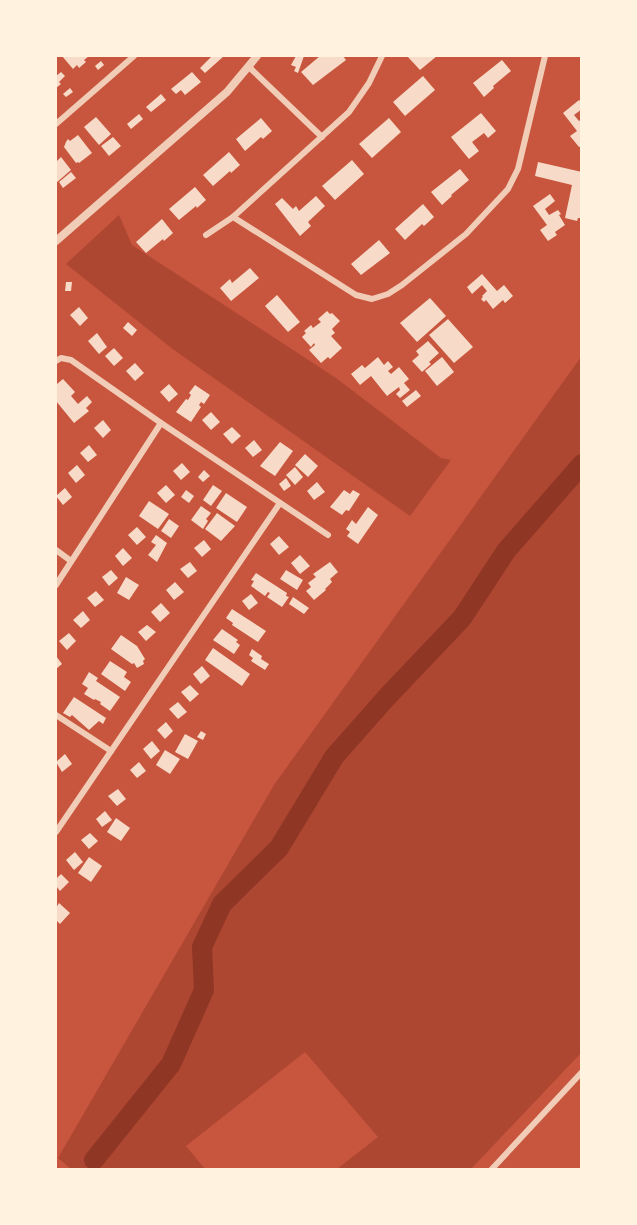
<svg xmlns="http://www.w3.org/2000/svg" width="637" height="1225" font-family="'IBM Plex Serif',serif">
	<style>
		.green { fill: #ae4732 }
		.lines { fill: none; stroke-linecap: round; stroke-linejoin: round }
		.river { stroke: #8f3625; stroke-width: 20 }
		.building { fill: #f7dbc8 }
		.minor { stroke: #f1ccb7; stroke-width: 6 }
		.tertiary { stroke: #f1ccb7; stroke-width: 8 }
	</style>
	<rect width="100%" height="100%" fill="#c8553d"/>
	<!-- green -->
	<g class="green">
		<path d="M119,215L132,245L336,378L441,458L451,460L410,516L174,350L66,264Z"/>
		<path d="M581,357V1053L471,1169H337L378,1137L305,1052L186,1146L205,1169H71L58,1158L274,785Z"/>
	</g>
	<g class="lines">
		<!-- river -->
		<path class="river" d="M94,1160L171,1064L204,990L202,947L222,904L279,848L334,757L386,698L462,618L506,551L582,464"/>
	</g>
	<!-- building -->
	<g class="building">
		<path d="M62,56H89L84,60L86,62L79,68L77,65L73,69Z"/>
		<path d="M209,56H224L205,73L200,68L211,57Z"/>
		<path d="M296,56H304L298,73L294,71L296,67L291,65Z"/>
		<path d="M320,56H343L346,60L313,85L301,72Z"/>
		<path d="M407,56H437L420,70Z"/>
		<path d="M502,60L511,71L493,86L494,88L484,97L473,83Z"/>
		<path d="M101,61L104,65L98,70L95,66Z"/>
		<path d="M61,72L65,76L59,82L61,84L56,88V76Z"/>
		<path d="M192,72L201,82L185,95L181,90L176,94L171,89Z"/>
		<path d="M423,76L435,90L405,116L393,102Z"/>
		<path d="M70,88L73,92L66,97L63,94Z"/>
		<path d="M161,94L166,100L151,112L146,107Z"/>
		<path d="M579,100L582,103V109L574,115L579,121L582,119V146L579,147L570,136L577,131L563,113Z"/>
		<path d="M481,113L496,131L488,138L484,133L472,142L479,151L469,159L451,137Z"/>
		<path d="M139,114L143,119L131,129L127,124Z"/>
		<path d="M96,117L111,134L99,145L84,127Z"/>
		<path d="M261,118L272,131L263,139L261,137L245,151L236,139Z"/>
		<path d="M389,118L401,132L372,158L359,144Z"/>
		<path d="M78,135L92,153L79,163L78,162L76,163L64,147L66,142L68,139L70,141Z"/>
		<path d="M113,137L121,146L109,156L101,146Z"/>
		<path d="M229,152L240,165L231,173L230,171L213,186L203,175Z"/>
		<path d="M61,157L71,170L56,183V162Z"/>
		<path d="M352,160L364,174L335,200L322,186Z"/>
		<path d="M538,162L582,172V212L580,218H578L577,221L565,218L572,185L535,176Z"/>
		<path d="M460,169L469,180L451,195L452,196L442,205L431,192Z"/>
		<path d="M71,172L76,178L63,188L59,182Z"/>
		<path d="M195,187L206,200L197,208L196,206L179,220L169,209Z"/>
		<path d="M550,194L555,201L545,209L549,215L558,210L561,214L559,215L565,225L555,232L557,235L548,241L540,230L547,225L533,206Z"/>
		<path d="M316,196L325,206L308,222L311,226L300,236L275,204L282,198L293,209L296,206L299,211Z"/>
		<path d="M423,204L434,217L424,226L422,224L405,240L395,229Z"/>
		<path d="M162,219L173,233L164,241L163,239L146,253L136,242Z"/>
		<path d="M379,240L390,253L361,275L351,264Z"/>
		<path d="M250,268L259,278L231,301L220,288L230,279L232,283Z"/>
		<path d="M482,274L497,291L504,285L513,296L505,303L503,300L493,309L486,300L484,302L481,299L483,297L482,296L487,291L482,285L472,294L467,287Z"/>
		<path d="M66,282H72L71,291H65Z"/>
		<path d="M277,295L300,322L288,332L265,306Z"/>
		<path d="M430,298L446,316L417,342L400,323Z"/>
		<path d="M79,307L88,318L80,326L70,315Z"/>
		<path d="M327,311L330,314L332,313L340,321L332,329L335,333L331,336L342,348L330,359L328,357L321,363L309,350L315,345L314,343L311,347L302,337L306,333L304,331L311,325L313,328L321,322L318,319Z"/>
		<path d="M448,319L473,347L454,363L429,335Z"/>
		<path d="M128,322L137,330L132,336L123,328Z"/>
		<path d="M97,333L107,347L99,354L88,341Z"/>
		<path d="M428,341L439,353L429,362L431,364L422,372L412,361L419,355L416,351Z"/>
		<path d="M114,348L123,358L114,366L105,356Z"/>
		<path d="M378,357L384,365L388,361L393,367L388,371L391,374L399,367L409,379L404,383L410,390L400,398L396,394L400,390L399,387L387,396L371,376L360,385L351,374L362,365L365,368Z"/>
		<path d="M442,357L454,372L437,386L425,371Z"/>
		<path d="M135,363L144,373L135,381L126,371Z"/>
		<path d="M63,379L75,392L71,396L78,404L87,396L92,402L86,408L89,411L74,423L56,401V382L57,384Z"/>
		<path d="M169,384L178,394L169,402L160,392Z"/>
		<path d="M195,385L210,395L204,404L201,402L199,405L201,407L191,422L176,412L186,399L188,400L191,395L189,393Z"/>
		<path d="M416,390L421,396L407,407L402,401Z"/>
		<path d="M211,412L220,422L211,430L202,420Z"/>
		<path d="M103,420L111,430L103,438L94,428Z"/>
		<path d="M232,427L241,436L232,444L223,434Z"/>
		<path d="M254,440L262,450L253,457L245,448Z"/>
		<path d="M280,442L293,451L275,476L260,466Z"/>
		<path d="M89,445L97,455L88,462L80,453Z"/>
		<path d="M305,454L318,466L308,477L295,465Z"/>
		<path d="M182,463L190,472L181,480L173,471Z"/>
		<path d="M77,465L85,475L76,483L68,473Z"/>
		<path d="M295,467L303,477L295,485L286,475Z"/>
		<path d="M204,470L210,476L203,482L198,477Z"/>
		<path d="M286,478L291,486L284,491L279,484Z"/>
		<path d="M317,482L325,492L314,500L307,491Z"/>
		<path d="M166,485L175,495L166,503L157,493Z"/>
		<path d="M213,485L222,491L211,506L203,500Z"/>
		<path d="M65,488L72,497L63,505L56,496Z"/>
		<path d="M186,490L194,496L189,503L181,497Z"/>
		<path d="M344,490L350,494L353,490L360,494L349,511L346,510L342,515L330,507Z"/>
		<path d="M226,493L247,507L237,522L216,508Z"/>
		<path d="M149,501L169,514L158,529L139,516Z"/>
		<path d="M201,506L211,513L206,519L208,521L203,529L191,520Z"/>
		<path d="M368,507L378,515L358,544L347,536L350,532L346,529L352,520L356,524Z"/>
		<path d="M217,513L235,526L221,541L205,529Z"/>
		<path d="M169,519L179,526L171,538L161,531Z"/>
		<path d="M137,527L146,537L137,545L128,535Z"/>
		<path d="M156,535L167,543L157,562L148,555L156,545L151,542Z"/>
		<path d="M279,536L289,547L279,555L270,544Z"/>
		<path d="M204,540L211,549L202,557L194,548Z"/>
		<path d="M123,548L132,558L123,566L115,556Z"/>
		<path d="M300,555L310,566L300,574L291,563Z"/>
		<path d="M190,562L197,571L188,578L180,569Z"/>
		<path d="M330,562L338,572L330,579L332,582L325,589L326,590L314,600L306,591L311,587L308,583L316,577L313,574Z"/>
		<path d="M111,570L118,578L109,586L102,577Z"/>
		<path d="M286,570L303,580L297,590L280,579Z"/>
		<path d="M256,573L287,593L286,596L289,597L282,607L267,597L270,593L268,592L265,596L251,586L254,581L251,580Z"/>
		<path d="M126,577L139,585L129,600L117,593Z"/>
		<path d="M175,582L184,592L174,600L166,590Z"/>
		<path d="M96,591L104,600L95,607L87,598Z"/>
		<path d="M251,594L258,603L249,610L242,601Z"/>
		<path d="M293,597L309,608L304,614L289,604Z"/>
		<path d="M161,603L170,613L160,622L151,612Z"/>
		<path d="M232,609L266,631L258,642L232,625L233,623L226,618Z"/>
		<path d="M83,611L90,620L81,628L73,620Z"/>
		<path d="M147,625L156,632L146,641L138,632Z"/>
		<path d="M222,629L238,640L236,642L240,645L234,654L213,640Z"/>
		<path d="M69,633L76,641L67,650L59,641Z"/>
		<path d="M121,635L137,646L145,659L143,661L144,664L137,668L134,663L132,664L111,649Z"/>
		<path d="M213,648L250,674L242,686L205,660Z"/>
		<path d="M252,649L262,656L261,659L269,664L265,670L251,661L253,658L249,655Z"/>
		<path d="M56,656L62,664L56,669Z"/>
		<path d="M110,661L127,672L124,677L131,682L125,691L101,674Z"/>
		<path d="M202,666L210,676L201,684L193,674Z"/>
		<path d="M89,672L98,678L96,681L120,697L110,711L100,704L101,702L95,699L94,700L84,694L88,688L82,684Z"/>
		<path d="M190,685L199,694L190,702L181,692Z"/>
		<path d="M74,697L106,718L103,724L99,721L89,730L72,715L70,717L63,713Z"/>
		<path d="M178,702L187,712L178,719L169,709Z"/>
		<path d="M166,722L173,731L165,739L157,730Z"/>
		<path d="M201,731L206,734L203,740L197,737Z"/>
		<path d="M185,734L198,741L188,759L175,752Z"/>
		<path d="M152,741L160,751L151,759L143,749Z"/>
		<path d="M165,750L180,759L170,774L156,765Z"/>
		<path d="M65,754L72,764L62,772L56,762Z"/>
		<path d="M139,762L146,771L137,778L130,770Z"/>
		<path d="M118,789L126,799L117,806L108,796Z"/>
		<path d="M105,811L112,820L102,827L96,819Z"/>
		<path d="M116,818L130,828L121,841L107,832Z"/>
		<path d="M90,833L98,841L89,849L81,840Z"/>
		<path d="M75,852L83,862L74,870L66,860Z"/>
		<path d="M89,857L102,866L91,882L78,873Z"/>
		<path d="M61,874L69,882L60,891L56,886V879Z"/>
		<path d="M59,903L70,913L60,924L56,920V908Z"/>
	</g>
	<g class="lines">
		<!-- minor -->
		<g class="minor">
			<path d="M249,67L322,137"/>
			<path d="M56,124L134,56"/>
			<path d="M233,217L356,295L372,299L388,294L402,285L466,234L508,189L518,169L545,56"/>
			<path d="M206,235L233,217L349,112L369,83L382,56"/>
			<path d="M56,361L61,358L71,360L161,423L328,535"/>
			<path d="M56,550L71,561"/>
			<path d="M56,585L161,423"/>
			<path d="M56,715L111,751"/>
			<path d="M56,832L280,503"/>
			<path d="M491,1170L582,1072"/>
		</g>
		<!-- tertiary -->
		<path class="tertiary" d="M56,241L227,92L257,56"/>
	</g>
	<!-- border -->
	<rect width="637" height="1225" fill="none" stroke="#fff3e0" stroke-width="114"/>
</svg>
